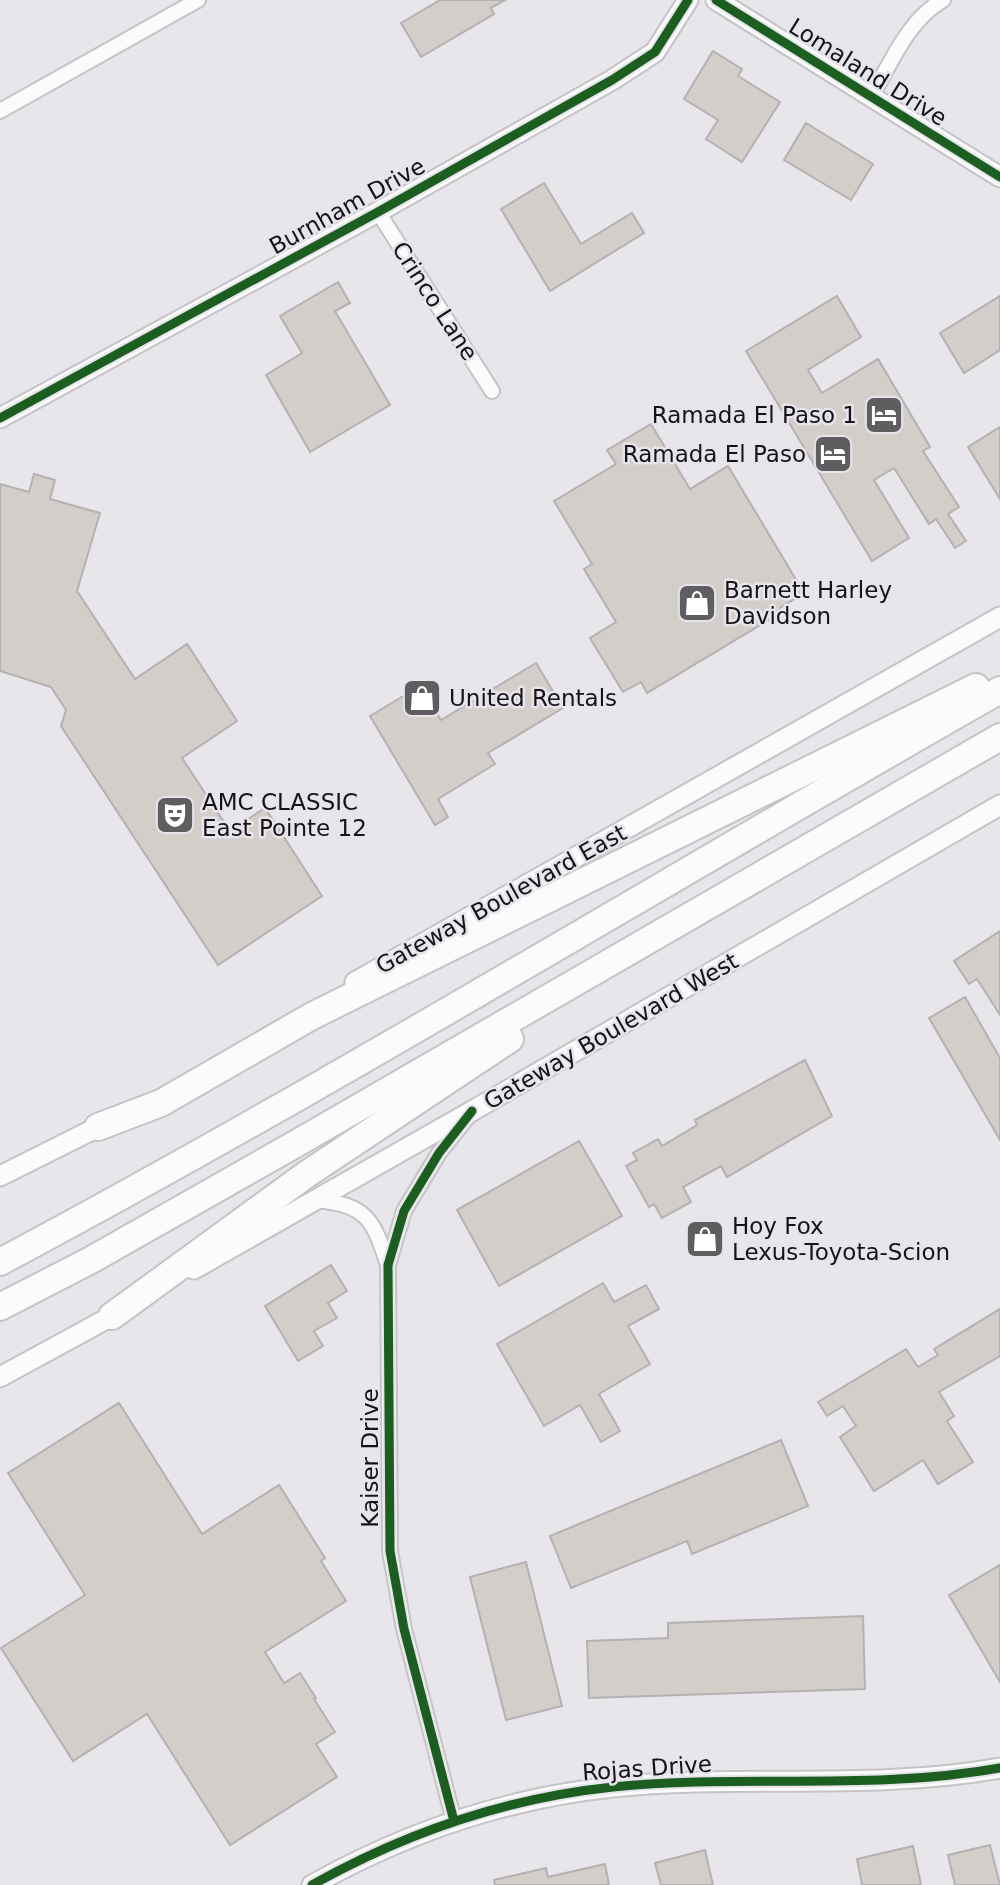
<svg xmlns="http://www.w3.org/2000/svg" width="1000" height="1885" font-family="'DejaVu Sans',sans-serif">
	<style>
		.building { fill: #d4ceca; stroke: #b3b1b2; stroke-width: 2 }
		.lines { fill: none; stroke-linecap: round; stroke-linejoin: round }
		.street-casing { stroke: #c5c3c6; stroke-width: 18 }
		.secondary-casing { stroke: #c5c3c6; stroke-width: 23 }
		.highway-casing { stroke: #c5c3c6; stroke-width: 30 }
		.street { stroke: #fcfbfc; stroke-width: 14 }
		.secondary { stroke: #fcfbfc; stroke-width: 19 }
		.highway { stroke: #fcfbfc; stroke-width: 26 }
		.cycleway-casing { stroke: #e7e4ec; stroke-width: 13 }
		.cycleway { stroke: #1b5e20; stroke-width: 9 }
		.labels { text-anchor: middle; dominant-baseline: central; stroke-width: 5; stroke-linejoin: round; paint-order: stroke }
		.street-label { font-size: 23px; fill: #141316; stroke: #e7e4ec }
		.poi-label { font-size: 23px; fill: #141316; stroke: #e7e4ec; text-anchor: start }
	</style>
	<rect width="100%" height="100%" fill="#e8e6ea"/>
	<!-- building -->
	<g class="building">
		<path d="M440,0H505L491,8L494,14L421,57L401,23Z"/>
		<path d="M713,51L742,69L738,76L780,102L742,162L706,139L718,120L684,99Z"/>
		<path d="M806,123L873,164L851,200L784,160Z"/>
		<path d="M544,183L581,244L632,213L644,233L550,291L501,209Z"/>
		<path d="M338,282L350,303L335,311L390,405L310,452L266,375L302,353L280,316Z"/>
		<path d="M837,296L861,337L808,370L822,393L878,359L930,447L923,451L959,507L948,514L966,541L955,548L936,519L929,524L894,468L874,480L909,538L872,561L746,351Z"/>
		<path d="M1000,296V350L964,373L940,333Z"/>
		<path d="M651,424L690,489L728,466L804,593L780,608L782,612L647,693L641,682L623,692L590,638L616,622L584,569L592,564L554,501L616,464L607,450Z"/>
		<path d="M1000,427V499L968,447Z"/>
		<path d="M34,474L55,480L50,499L100,513L77,591L135,679L187,644L237,721L182,758L230,831L265,808L322,896L218,965L61,726L66,710L51,687L0,671V484L29,492Z"/>
		<path d="M536,663L563,708L488,753L495,764L438,799L448,817L435,825L370,716L420,686L441,720Z"/>
		<path d="M1000,931V1015L977,979L969,984L954,961Z"/>
		<path d="M965,997L1000,1058V1140L929,1018Z"/>
		<path d="M805,1060L832,1116L727,1177L721,1166L683,1187L691,1202L662,1218L654,1204L649,1207L626,1166L637,1160L633,1153L658,1139L662,1146L697,1125L695,1120Z"/>
		<path d="M579,1141L622,1216L499,1286L457,1210Z"/>
		<path d="M331,1265L347,1291L328,1303L337,1318L314,1331L323,1346L298,1361L265,1306Z"/>
		<path d="M603,1283L614,1302L646,1285L659,1309L628,1326L650,1364L599,1394L620,1431L601,1442L580,1405L544,1426L497,1344Z"/>
		<path d="M1000,1309V1356L939,1392L954,1416L947,1421L973,1462L938,1484L923,1460L874,1491L840,1437L856,1426L843,1406L827,1416L818,1402L906,1349L918,1367L938,1355L934,1349Z"/>
		<path d="M119,1403L202,1534L279,1485L325,1558L321,1561L346,1601L265,1652L284,1683L300,1673L316,1698L314,1699L335,1732L316,1744L337,1777L230,1845L147,1714L73,1761L1,1648L85,1595L8,1473Z"/>
		<path d="M781,1440L808,1506L692,1554L687,1541L571,1588L550,1536Z"/>
		<path d="M526,1562L562,1706L506,1720L470,1577Z"/>
		<path d="M1000,1565V1682L949,1595Z"/>
		<path d="M863,1616L865,1689L589,1698L587,1641L668,1638V1623Z"/>
		<path d="M990,1845L1000,1885H955L948,1855Z"/>
		<path d="M913,1846L921,1885H862L857,1859Z"/>
		<path d="M705,1850L713,1885H661L655,1863Z"/>
		<path d="M605,1864L609,1885H495L494,1880L546,1868L548,1877Z"/>
	</g>
	<g class="lines">
		<!-- street casing -->
		<g class="street-casing">
			<g id="street">
				<path d="M871,97C891,63 908,20 943,0"/>
				<path d="M0,111L198,0"/>
				<path d="M378,212L492,391"/>
				<path d="M316,1200C367,1205 373,1219 388,1265"/>
				<path d="M454,1821L404,1629L390,1551L388,1265L404,1211L439,1153L467,1118"/>
			</g>
		</g>
		<!-- secondary casing -->
		<g class="secondary-casing">
			<g id="secondary">
				<path d="M716,0L1000,177"/>
				<path d="M0,418L378,212L612,80L655,52L688,0"/>
				<path d="M355,982L1000,617"/>
				<path d="M0,1176L110,1121"/>
				<path d="M194,1269L472,1111L1000,805"/>
				<path d="M0,1377L123,1310"/>
				<path d="M312,1885C405,1833 507,1798 613,1787C742,1774 872,1791 1000,1768"/>
			</g>
		</g>
		<!-- highway casing -->
		<g class="highway-casing">
			<g id="highway">
				<path d="M98,1127L161,1103L312,1016L976,687"/>
				<path d="M0,1262C339,1081 666,880 1000,690"/>
				<path d="M0,1307L91,1260L292,1146L1000,737"/>
				<path d="M112,1316L307,1174L510,1039"/>
			</g>
		</g>
		<!-- street -->
		<use href="#street" class="street"/>
		<!-- secondary -->
		<use href="#secondary" class="secondary"/>
		<!-- highway -->
		<use href="#highway" class="highway"/>
		<!-- cycleway casing -->
		<g class="cycleway-casing">
			<g id="cycleway">
				<path d="M716,0L1000,177"/>
				<path d="M0,418L378,212L612,80L655,52L688,0"/>
				<path d="M454,1821L404,1629L390,1551L388,1265L404,1211L439,1153L472,1111"/>
				<path d="M312,1885C405,1833 507,1798 613,1787C742,1774 872,1791 1000,1768"/>
			</g>
		</g>
		<!-- cycleway -->
		<use href="#cycleway" class="cycleway"/>
	</g>
	<!-- icons -->
	<defs>
		<g id="hotel-square" transform="scale(2.0125)"><rect x="-9" y="-9" width="18" height="18" rx="4" fill="#5e5d60" stroke="#e7e4ec"/><path d="M-6-4.5h1.5V1H6V5H4.5V3h-9V5H-6ZM-4 0a1.8 1.8 0 1 1 3.6 0ZM.5 0V-2.5h3Q6-2.5 6 0Z" fill="#fff"/></g>
		<g id="shop-square" transform="scale(2.0125)"><rect x="-9" y="-9" width="18" height="18" rx="4" fill="#5e5d60" stroke="#e7e4ec"/><path d="M-5-2.5h2.3a2.7 3.5 0 0 1 5.4 0H5L5.5 6h-11ZM-1.5-2.5h3a1.5 2.3 0 0 0-3 0Z" fill="#fff"/></g>
		<g id="theatre-square" transform="scale(2.0125)"><rect x="-9" y="-9" width="18" height="18" rx="4" fill="#5e5d60" stroke="#e7e4ec"/><path d="M-5-5.5Q0-4 5-5.5V0Q5 5 0 6Q-5 5-5 0ZM-3.3-2.5H-1v1.5H-3.3ZM1-2.5H3.3v1.5H1ZM-2.8 1Q0 5.5 2.8 1Z" fill="#fff"/></g>
	</defs>
	<g fill-rule="evenodd">
		<use href="#hotel-square" x="884" y="415"/>
		<use href="#hotel-square" x="833" y="454"/>
		<use href="#shop-square" x="697" y="603"/>
		<use href="#shop-square" x="422" y="698"/>
		<use href="#theatre-square" x="175" y="815"/>
		<use href="#shop-square" x="705" y="1239"/>
	</g>
	<g class="labels">
		<!-- street labels -->
		<g class="street-label">
			<text transform="translate(868 72) rotate(32)">Lomaland Drive</text>
			<text transform="translate(347 206) rotate(-29)">Burnham Drive</text>
			<text transform="translate(435 301) rotate(57)">Crinco Lane</text>
			<text transform="translate(501 899) rotate(-29)">Gateway Boulevard East</text>
			<text transform="translate(611 1031) rotate(-30)">Gateway Boulevard West</text>
			<text transform="translate(370 1458) rotate(-90)">Kaiser Drive</text>
			<text transform="translate(647 1768) rotate(-4)">Rojas Drive</text>
		</g>
		<!-- poi labels -->
		<g class="poi-label">
			<text x="857" y="415" text-anchor="end">Ramada El Paso 1</text>
			<text x="806" y="454" text-anchor="end">Ramada El Paso</text>
			<text x="724" y="590">Barnett Harley<tspan x="724" dy="26">Davidson</tspan></text>
			<text x="449" y="698">United Rentals</text>
			<text x="202" y="802">AMC CLASSIC<tspan x="202" dy="26">East Pointe 12</tspan></text>
			<text x="732" y="1226">Hoy Fox<tspan x="732" dy="26">Lexus-Toyota-Scion</tspan></text>
		</g>
	</g>
</svg>
